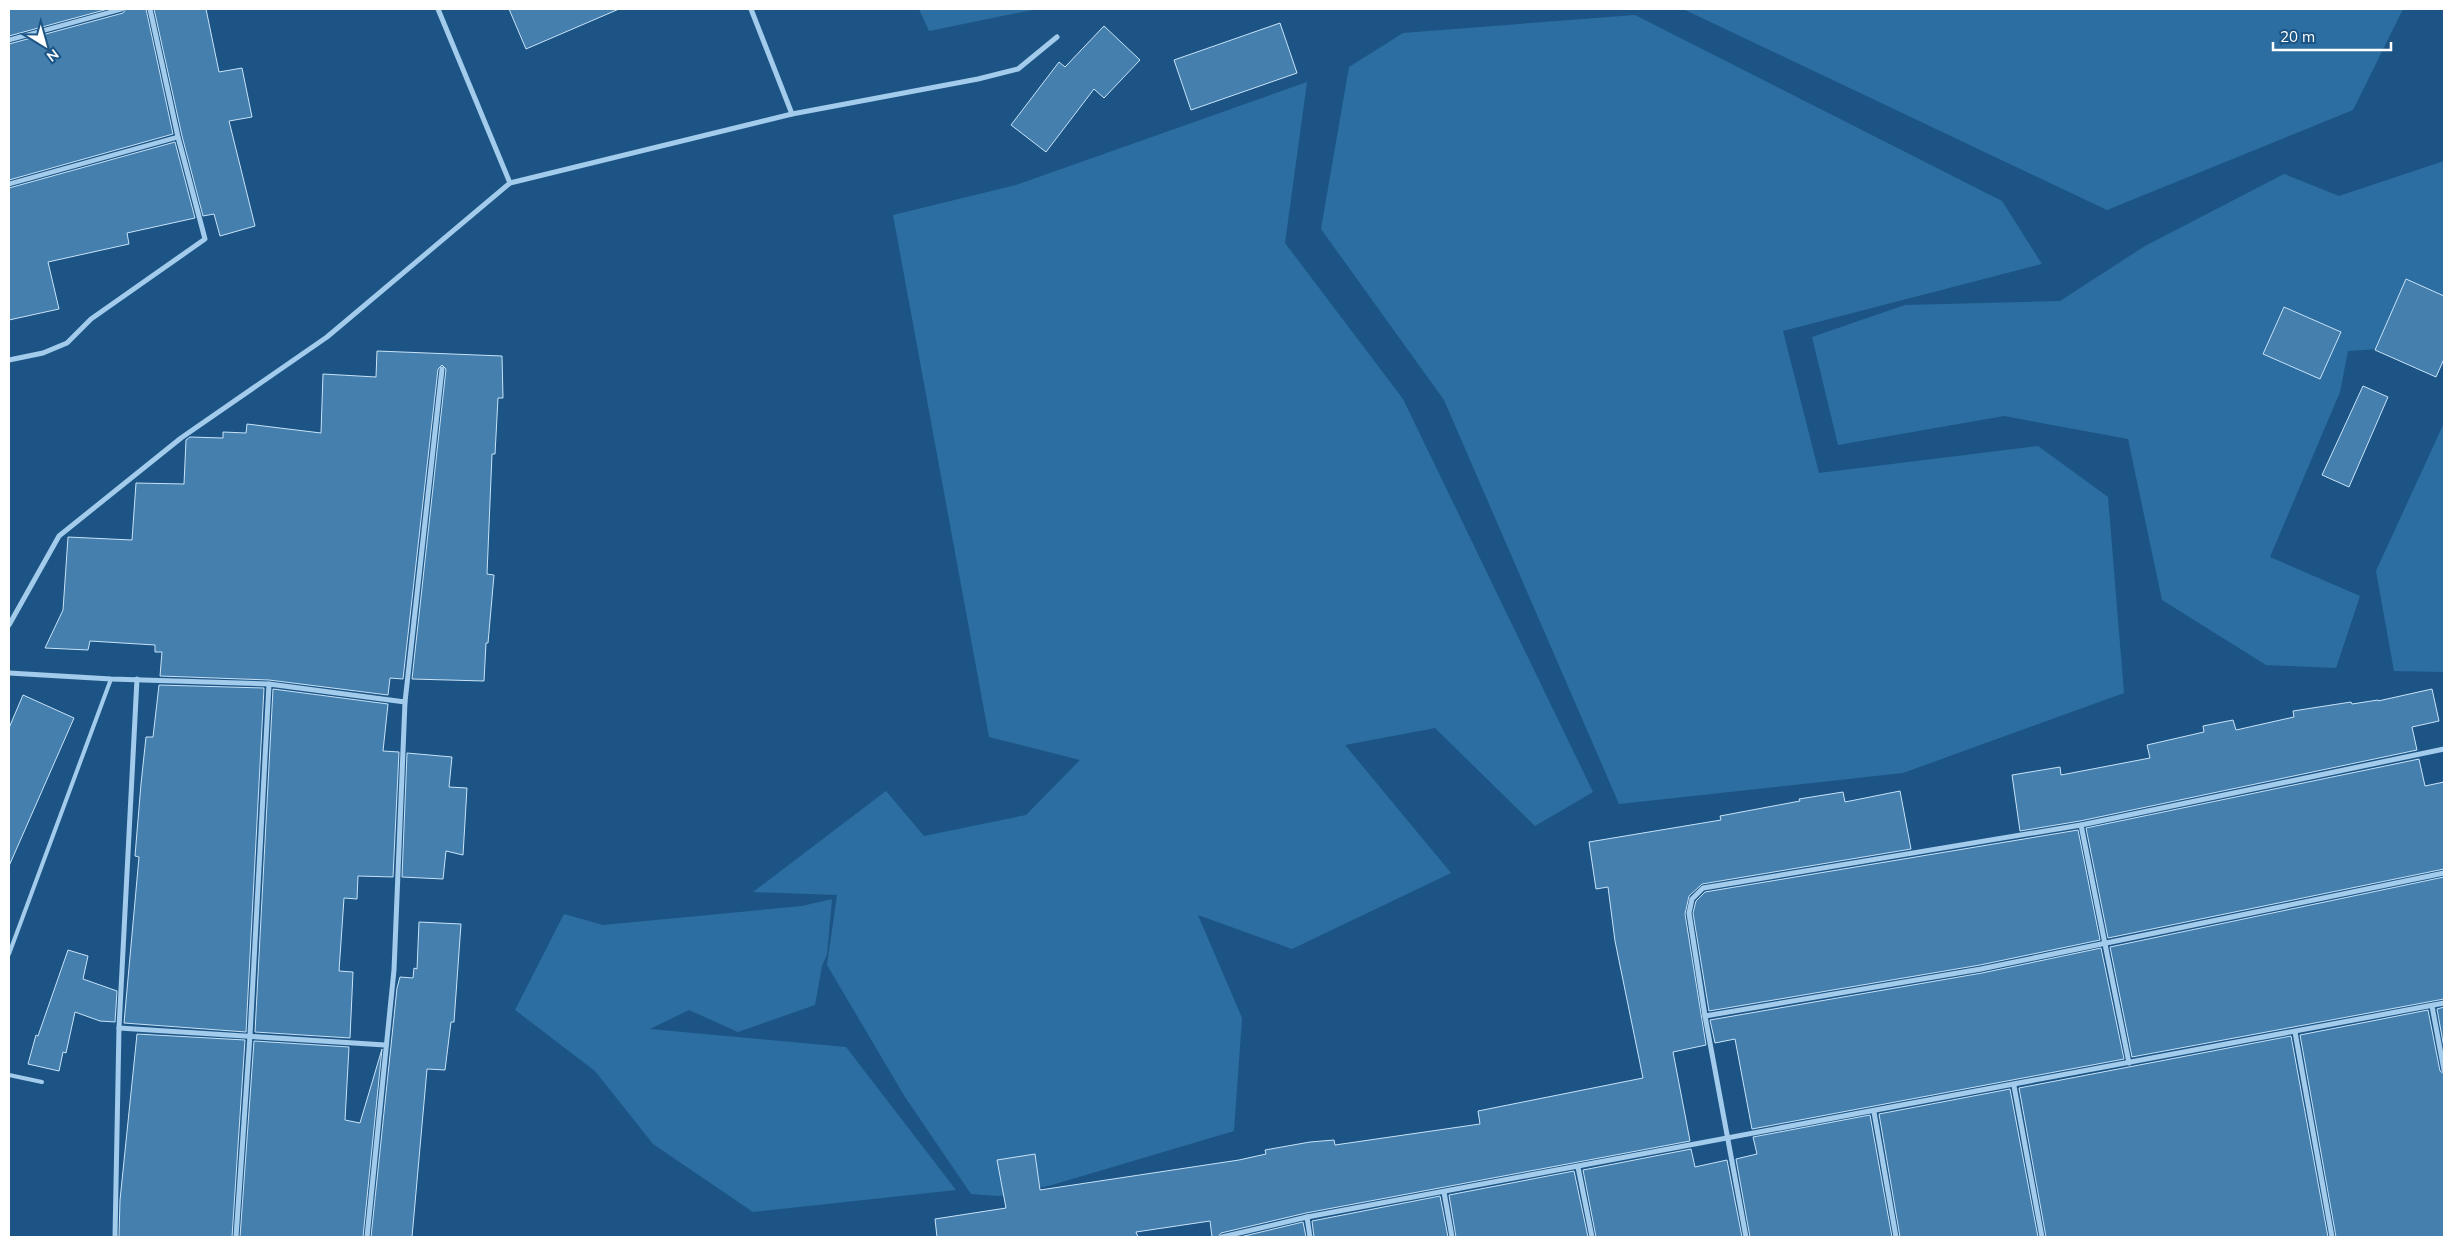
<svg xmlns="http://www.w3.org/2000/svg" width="2453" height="1246" font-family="Mulish,sans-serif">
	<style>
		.green { fill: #2c6ea1 }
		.building { fill: #447fae; stroke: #c8e3f8 }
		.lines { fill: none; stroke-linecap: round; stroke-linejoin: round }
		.service { stroke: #a3cbeb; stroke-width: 4 }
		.pedestrian { stroke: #a3cbeb; stroke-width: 4.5 }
		.minor { stroke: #a3cbeb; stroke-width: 5 }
	</style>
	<rect width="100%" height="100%" fill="#1c5585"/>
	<!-- green -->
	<g class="green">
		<path d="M919,9H1037L929,31Z"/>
		<path d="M1683,9H2403L2353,110L2107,210Z"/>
		<path d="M1635,15L2002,201L2042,264L1783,331L1819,473L2038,446L2108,497L2124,693L1903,773L1619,804L1444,400L1321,229L1349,67L1403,33Z"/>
		<path d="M1307,82L1285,243L1403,399L1593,792L1535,826L1435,728L1345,745L1451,873L1292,949L1198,915L1242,1018L1234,1131L1052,1185L999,1196L971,1194L905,1097L827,965L837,895L753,892L886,791L924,836L1026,815L1080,760L989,737L893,215L1016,185Z"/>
		<path d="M2444,161V335L2408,347L2348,351L2340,392L2270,557L2360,596L2336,668L2266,665L2162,600L2128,439L2004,416L1838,445L1812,337L1905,305L2060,301L2145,246L2284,174L2339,196Z"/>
		<path d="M2444,423V672L2394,671L2376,571Z"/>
		<path d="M832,899L827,954L822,966L815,1005L738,1032L689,1010L650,1029L846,1047L956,1190L753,1212L653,1144L595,1071L515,1010L564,914L603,925L802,906Z"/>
	</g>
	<!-- building -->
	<g class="building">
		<path d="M9,9H108L9,36Z"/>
		<path d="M126,9H146L173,134L9,180V44L123,13Z"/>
		<path d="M154,9H206L219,72L242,68L252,117L229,121L255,226L220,236L214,214L203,216L182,136Z"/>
		<path d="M509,9H619L526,49Z"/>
		<path d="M1280,23L1297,73L1191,110L1174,60Z"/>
		<path d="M1104,26L1140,60L1104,98L1094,89L1046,152L1011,125L1059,62L1065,67Z"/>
		<path d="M175,142L195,218L127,233L129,244L48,262L59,309L9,320V188Z"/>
		<path d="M2406,279L2444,296V359L2436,377L2375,350Z"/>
		<path d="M2284,307L2341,332L2320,379L2263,354Z"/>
		<path d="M377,351L502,356L503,398H498L495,454H492L487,574L494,575L488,643H486L484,681L412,679L446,369L442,365L438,369L403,679L390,678L388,695L269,680L160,676L162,652H155V645L90,641L88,650L45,648L63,610L68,537L132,540L136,483L184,484L186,440L190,437L223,438V432L246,433L247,424L321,433L323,374L376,377Z"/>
		<path d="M2363,386L2388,397L2349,487L2322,475Z"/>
		<path d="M159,685L264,688L246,1032L124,1023L139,857L135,856L141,784L146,737H153Z"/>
		<path d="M273,689L388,704L383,751L399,752L393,877L358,876L357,899L344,898L339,971L353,972L350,1038L255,1032Z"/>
		<path d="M2432,689L2439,721L2412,727L2417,750L2080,821L2020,831L2012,775L2060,767L2061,775L2150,758L2147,745L2204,732L2203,726L2233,720L2236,730L2294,717L2293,711L2351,702L2352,704L2378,700V701Z"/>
		<path d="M23,695L74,718L9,866V728Z"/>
		<path d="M407,753L452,757L449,787L467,788L463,855L446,851L443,879L402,877Z"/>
		<path d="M2419,759L2425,786L2444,782V869L2108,938L2086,828Z"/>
		<path d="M1900,791L1911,849L1702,884L1689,896L1685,914L1706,1045L1673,1052L1690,1141L1306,1213L1221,1233L1218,1237H1212L1210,1221L1136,1232L1138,1237H937L935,1219L1006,1208L997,1160L1035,1154L1040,1190L1239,1160L1266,1154L1265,1150L1310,1142L1334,1140L1335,1145L1480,1124L1478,1111L1643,1078L1615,941L1608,887L1596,889L1589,842L1721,820L1720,816L1800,801L1799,799L1843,792L1845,802Z"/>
		<path d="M2078,830L2100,940L1980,965L1709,1011L1693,913L1696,901L1705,892Z"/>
		<path d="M2444,877V999L2132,1057L2110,947Z"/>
		<path d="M419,922L461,924L454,1022H451L445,1070L427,1069L412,1237H371L397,988L400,977L413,978L414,968L417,969Z"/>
		<path d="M2101,948L2124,1059L1752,1129L1735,1039L1715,1043L1710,1020L1982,973Z"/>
		<path d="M68,950L88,956L83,979L117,991L115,1022L100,1021L75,1012L66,1053L63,1052L59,1071L28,1064L36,1035L38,1036Z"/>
		<path d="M2444,1007V1048L2437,1009Z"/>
		<path d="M2428,1010L2440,1071L2444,1074V1237H2336L2300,1035Z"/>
		<path d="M137,1034L245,1040L232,1237H119L120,1200Z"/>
		<path d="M2291,1036L2328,1237H2046L2019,1088Z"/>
		<path d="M254,1041L349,1047L345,1120L360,1123L382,1049L363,1237H240Z"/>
		<path d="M2010,1089L2038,1237H1900L1879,1114Z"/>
		<path d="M1870,1115L1892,1237H1750L1736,1159L1757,1154L1753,1137Z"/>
		<path d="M1691,1149L1695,1167L1727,1160L1742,1237H1596L1583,1170Z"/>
		<path d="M1574,1171L1588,1237H1456L1449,1195Z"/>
		<path d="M1440,1196L1448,1237H1314L1312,1221Z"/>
		<path d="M1303,1222L1306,1237H1240Z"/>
	</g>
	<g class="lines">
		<!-- service -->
		<g class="service">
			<path d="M9,954L111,679"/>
			<path d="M9,1075L42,1082"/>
		</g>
		<!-- pedestrian -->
		<g class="pedestrian">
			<path d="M9,40L122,9"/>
			<path d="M9,184L178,137"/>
		</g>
		<!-- minor -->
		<g class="minor">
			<path d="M438,9L510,183"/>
			<path d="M751,9L792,114"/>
			<path d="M9,360L43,353L67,343L91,319L205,239L178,137L150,9"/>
			<path d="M9,625L59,536L181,438L327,337L510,183L792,114L978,79L1018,69L1057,37"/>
			<path d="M9,673L111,679L269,684L405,702"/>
			<path d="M2081,825L2129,1063"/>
			<path d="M2432,1006L2444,1070"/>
			<path d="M1705,1016L1981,969L2444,873"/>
			<path d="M119,1028L385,1045"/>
			<path d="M2295,1032L2332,1237"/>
			<path d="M2014,1086L2042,1237"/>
			<path d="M1874,1112L1896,1237"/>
			<path d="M1578,1167L1592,1237"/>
			<path d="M1444,1192L1452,1237"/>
			<path d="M1307,1217L1310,1237"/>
			<path d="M115,1237L119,1028L137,679"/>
			<path d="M236,1237L250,1035L269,684"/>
			<path d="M367,1237L394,970L405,702L442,369"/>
			<path d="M1222,1237L1307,1217L2444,1003"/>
			<path d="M1746,1237L1705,1016L1689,913L1692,899L1703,888L2081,825L2444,749"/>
		</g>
	</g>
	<!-- border -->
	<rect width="2453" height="1246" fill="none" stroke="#ffffff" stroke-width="20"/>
	<!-- north arrow -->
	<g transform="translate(45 45) rotate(143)" stroke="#1c5585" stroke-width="4" paint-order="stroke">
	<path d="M0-4L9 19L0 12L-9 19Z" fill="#ffffff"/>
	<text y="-8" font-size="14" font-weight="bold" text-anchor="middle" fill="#ffffff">N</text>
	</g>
	<!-- scale -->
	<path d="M2273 42v8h118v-8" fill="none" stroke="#ffffff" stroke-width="2.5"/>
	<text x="2280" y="42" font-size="15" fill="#ffffff" stroke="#1c5585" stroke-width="4" paint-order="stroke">20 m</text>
</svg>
